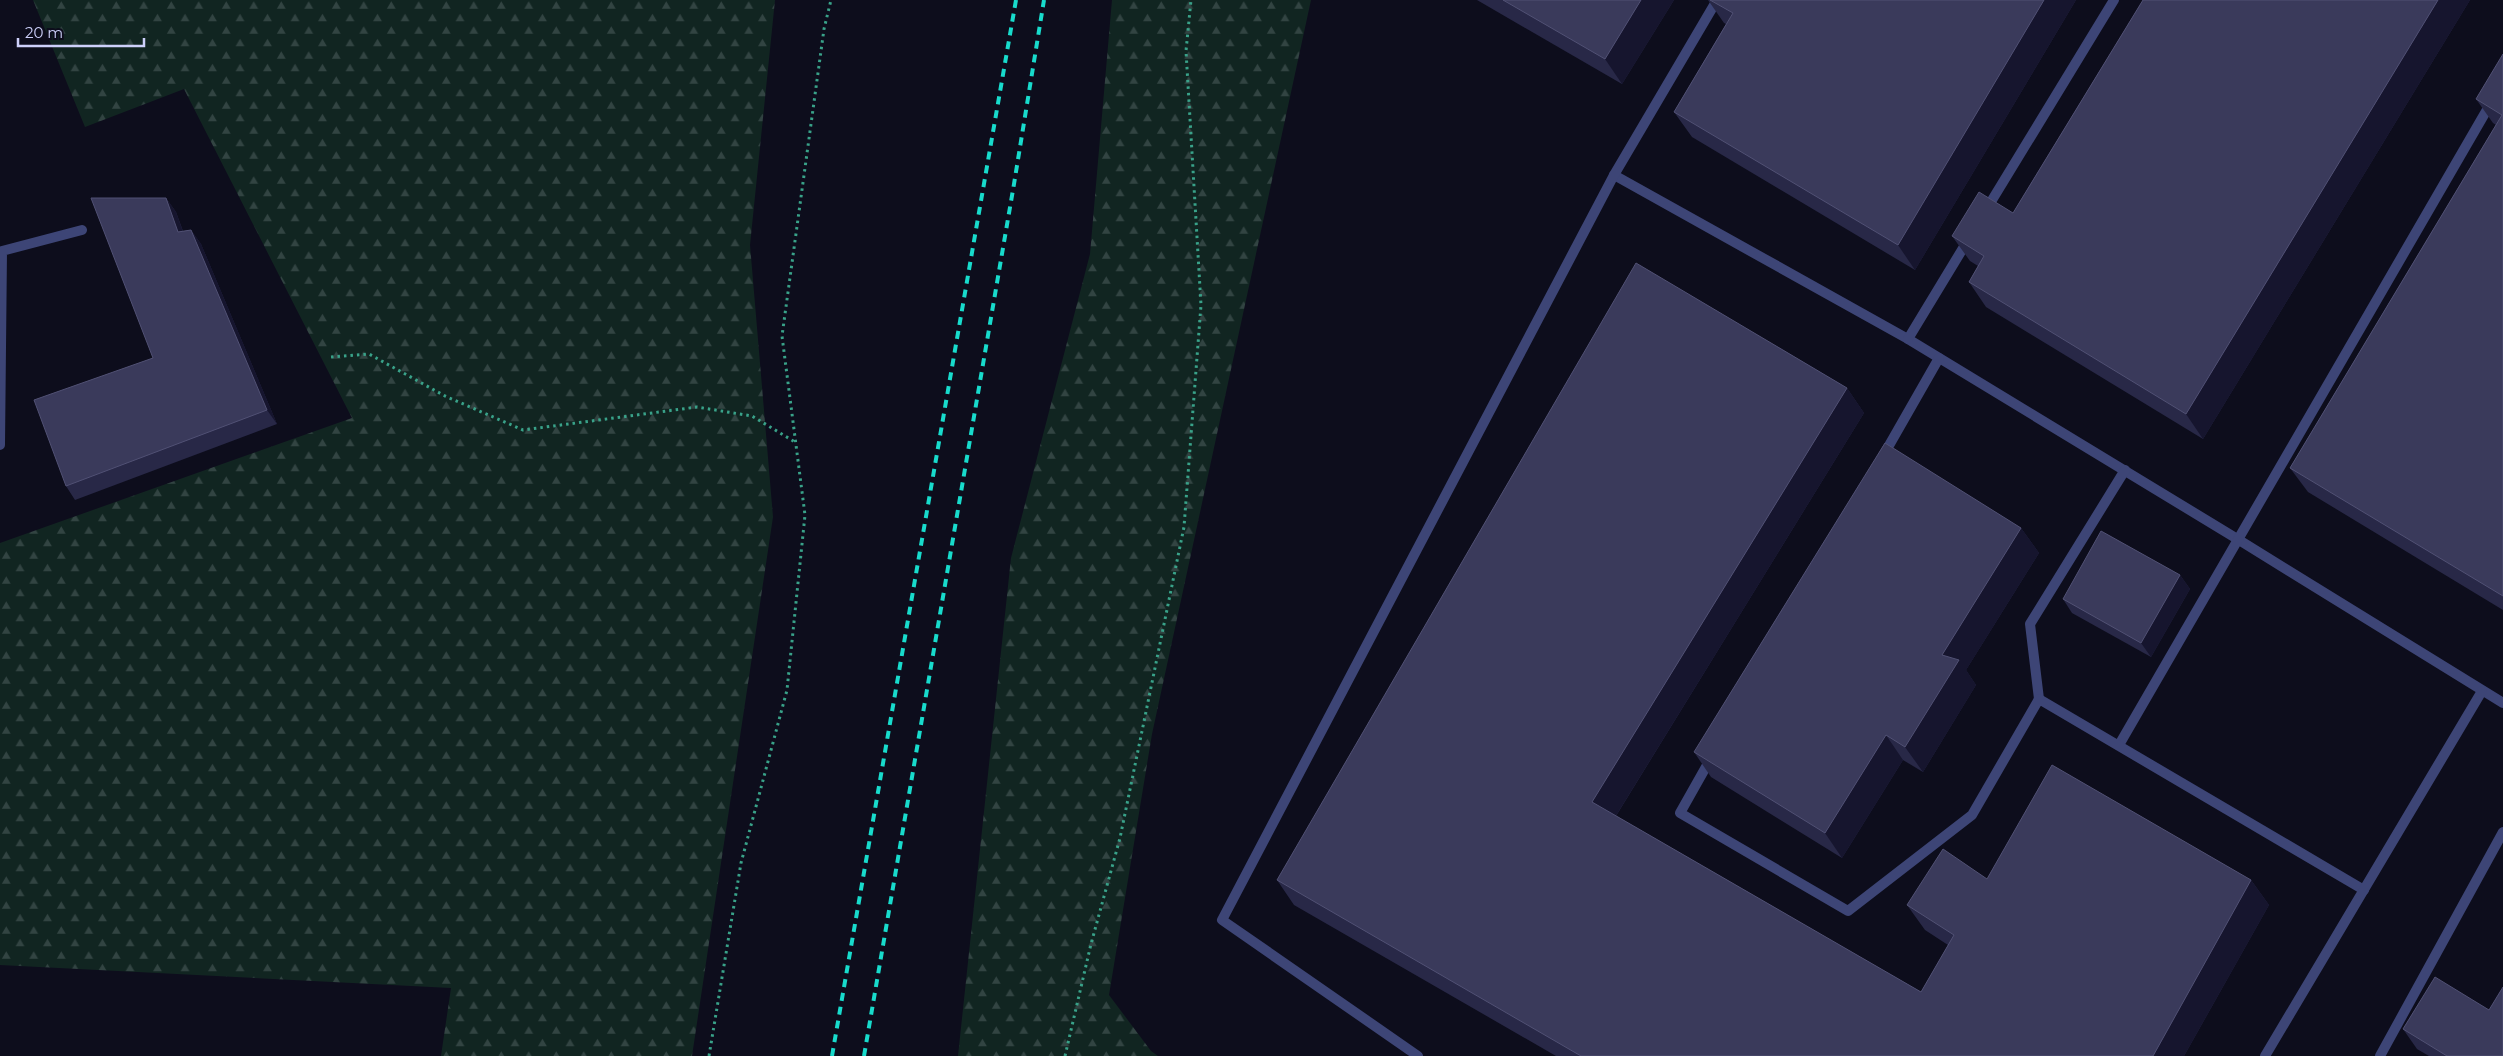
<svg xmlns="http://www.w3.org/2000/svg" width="2503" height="1056" font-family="Montserrat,sans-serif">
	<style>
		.forest { fill: url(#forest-firs) }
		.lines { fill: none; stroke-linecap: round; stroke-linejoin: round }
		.path { stroke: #39a289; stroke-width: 3; stroke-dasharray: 2.5 4; stroke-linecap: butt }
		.lane { stroke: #3d4576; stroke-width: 10 }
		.rail { stroke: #18dbcc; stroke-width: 4; stroke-dasharray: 8 6; stroke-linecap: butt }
		.wall { fill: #282847 }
		.shaded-wall { fill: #16152e }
		.building { fill: #3a3a5b; stroke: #515174 }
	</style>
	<defs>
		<pattern id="forest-firs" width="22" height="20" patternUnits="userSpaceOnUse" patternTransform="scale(1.25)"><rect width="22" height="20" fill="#112521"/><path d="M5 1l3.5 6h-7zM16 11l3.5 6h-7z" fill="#324442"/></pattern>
	</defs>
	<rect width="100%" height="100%" fill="#0d0d1c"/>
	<!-- forest -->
	<g class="forest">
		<path d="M33,0H775L750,245L773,517L692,1056H441L451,988L0,965V543L352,418L184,89L85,127Z"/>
		<path d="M1112,0H1311L1152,734L1109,995L1151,1051L1158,1056H958L1011,558L1090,254Z"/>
	</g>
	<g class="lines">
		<!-- path -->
		<g class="path">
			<path d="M331,357L369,354L445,396L523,430L697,407L752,416L795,442"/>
			<path d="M709,1056L741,863L787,690L805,515L782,336L824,29L831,0"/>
			<path d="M1065,1056L1091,944L1120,838L1184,527L1201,305L1186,51L1191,0"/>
		</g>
		<!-- lane -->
		<g class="lane">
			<path d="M1614,175L1908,339L2239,540L2503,703"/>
			<path d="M1986,210L2114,0"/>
			<path d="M1908,339L1968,240"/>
			<path d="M0,445L2,251L82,230"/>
			<path d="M1883,456L1939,358"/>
			<path d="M2039,699L2030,624L2125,470"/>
			<path d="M2119,745L2503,82"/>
			<path d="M1711,758L1680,813L1848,911L1972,815L2039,699L2364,890"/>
			<path d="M1418,1056L1222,920L1614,175L1717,0"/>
			<path d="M2265,1056L2482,691"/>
			<path d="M2380,1056L2503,832"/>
		</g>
		<!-- rail -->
		<g class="rail">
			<path d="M832,1056L1016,0"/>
			<path d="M864,1056L1014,184L1044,0"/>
		</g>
	</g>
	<!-- wall -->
	<g class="wall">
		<path d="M1477,0H1674L1622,84Z"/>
		<path d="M1708,0H2076L1915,270L1692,137L1674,112L1726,24L1724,23Z"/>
		<path d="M2143,0H2470L2203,439L1986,307L1969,282L1978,266L1970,261L1952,236L2013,213Z"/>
		<path d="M2503,54V610L2308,492L2290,468L2496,125L2493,123L2476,99Z"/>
		<path d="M166,198L176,212L183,231L191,230L201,244L277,424L75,500L66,486L153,358Z"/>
		<path d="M1847,388L1864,413L1616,816L1921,992L1948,945L1925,930L1907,905L1987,879L2251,880L2269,905L2184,1056H1556L1294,905L1277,880Z"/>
		<path d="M2021,528L2039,553L1966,670L1976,685L1923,772L1903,760L1842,858L1711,777L1694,752Z"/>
		<path d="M2180,575L2190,589L2151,657L2072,613L2063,599Z"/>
		<path d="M2403,1029L2503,1056H2429L2417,1049Z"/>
	</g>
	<!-- shaded-wall -->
	<g class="shaded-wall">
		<path d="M1641,0H1674L1622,84L1605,59Z"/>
		<path d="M2044,0H2076L1915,270L1898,245Z"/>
		<path d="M2438,0H2470L2203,439L2186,414Z"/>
		<path d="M166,198L176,212L188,246L178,232Z"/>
		<path d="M191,230L201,244L277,424L267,410Z"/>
		<path d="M1847,388L1864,413L1609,827L1592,802Z"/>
		<path d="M2021,528L2039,553L1966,670L1976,685L1923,772L1905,747L1942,655Z"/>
		<path d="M2180,575L2190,589L2151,657L2141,643Z"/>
		<path d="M1886,735L1903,760L1842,858L1825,833Z"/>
		<path d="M2251,880L2269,905L2184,1056H2153Z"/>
	</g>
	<!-- building -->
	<g class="building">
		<path d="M1503,0H1641L1605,59Z"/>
		<path d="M1710,0H2044L1898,245L1674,112L1733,13Z"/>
		<path d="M2143,0H2438L2186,414L1969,282L1984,256L1952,236L1979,192L2013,213Z"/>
		<path d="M2503,54V596L2290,468L2502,115L2476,99Z"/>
		<path d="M91,198H166L178,232L191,230L267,410L66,486L34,400L153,358Z"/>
		<path d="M1636,263L1847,388L1592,802L1921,992L1954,935L1907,905L1943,849L1987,879L2052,765L2251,880L2153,1056H1581L1277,880Z"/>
		<path d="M1885,443L2021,528L1942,655L1959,660L1905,747L1886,735L1825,833L1694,752Z"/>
		<path d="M2101,531L2180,575L2141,643L2063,599Z"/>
		<path d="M2435,977L2489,1010L2503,987V1056H2447L2403,1029Z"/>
	</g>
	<!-- scale -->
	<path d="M18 38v8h126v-8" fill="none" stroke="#cdd0fa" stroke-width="2.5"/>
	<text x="25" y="38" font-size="15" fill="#cdd0fa" stroke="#0d0d1c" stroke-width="4" paint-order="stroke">20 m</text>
</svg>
